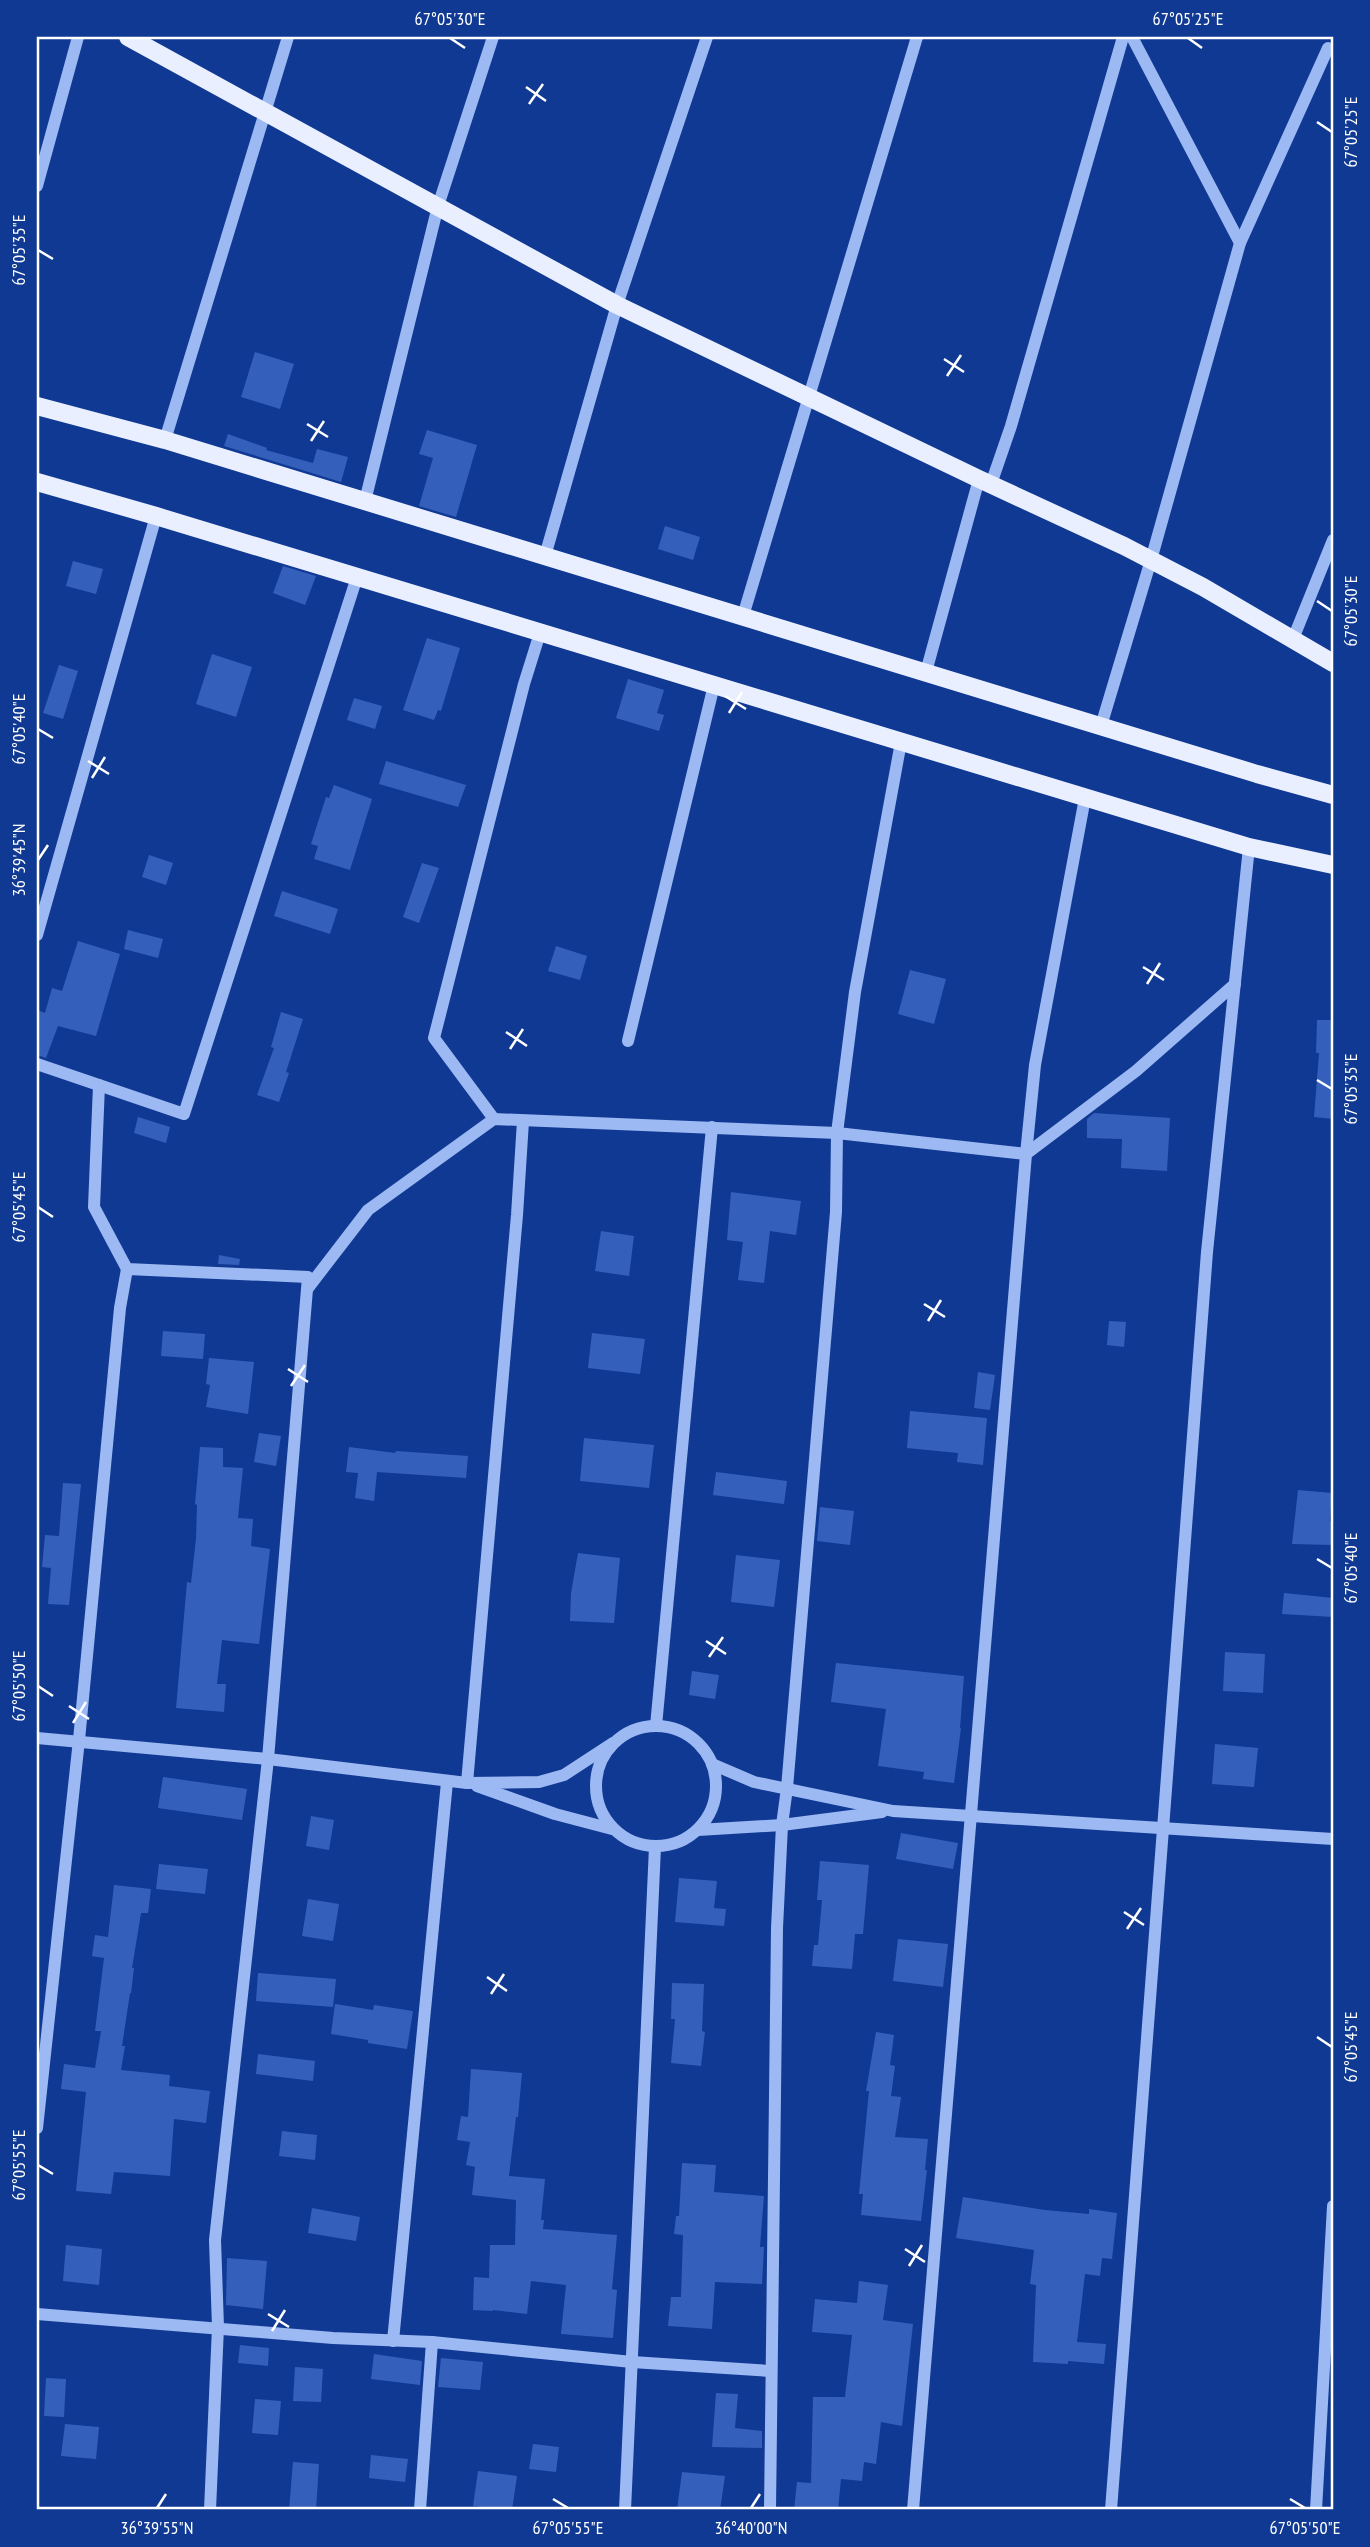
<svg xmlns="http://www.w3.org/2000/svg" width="1370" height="2547" font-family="'PT Sans Narrow',sans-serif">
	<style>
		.building { fill: #3460bb }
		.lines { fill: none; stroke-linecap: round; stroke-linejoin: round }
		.minor { stroke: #9db9f3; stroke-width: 12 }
		.major { stroke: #e9efff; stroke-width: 18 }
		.ticks { fill: none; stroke: #fff; stroke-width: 2.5 }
		.neatline { fill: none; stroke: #fff; stroke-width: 2.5 }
		.ticks-label { font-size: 18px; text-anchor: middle; fill: #fff }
	</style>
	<rect width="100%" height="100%" fill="#103993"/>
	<!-- building -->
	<g class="building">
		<path d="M255,352L294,364L280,409L241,397Z"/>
		<path d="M427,430L477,445L456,517L419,506L433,458L419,454Z"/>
		<path d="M228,434L267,448L266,450L313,463L317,449L348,457L341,482L224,446Z"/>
		<path d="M665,526L700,537L693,560L658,549Z"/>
		<path d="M73,561L103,569L96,594L66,586Z"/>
		<path d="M283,566L316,576L305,605L273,593Z"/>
		<path d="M427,638L460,648L441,711L438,710L434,720L403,710Z"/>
		<path d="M212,654L252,667L236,717L196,704Z"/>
		<path d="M59,665L78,671L63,719L43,713Z"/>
		<path d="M628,679L664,690L657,713L664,715L659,731L616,718Z"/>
		<path d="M354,698L382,706L375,729L347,720Z"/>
		<path d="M386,761L466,785L458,807L379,784Z"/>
		<path d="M334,785L372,799L350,870L314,859L318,846L311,844L326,797L329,798Z"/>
		<path d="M149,855L173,863L166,885L142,877Z"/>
		<path d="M422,863L439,868L419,923L403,917Z"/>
		<path d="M282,891L338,909L330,934L274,916Z"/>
		<path d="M128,930L163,939L158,958L124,949Z"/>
		<path d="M78,941L120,954L96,1036L58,1026L46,1058L37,1055L39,1034L37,1033V1010L45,1013L52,988L62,991Z"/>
		<path d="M556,946L587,956L580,980L548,971Z"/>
		<path d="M910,970L946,979L934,1024L898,1014Z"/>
		<path d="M281,1012L303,1019L286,1072L289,1073L279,1102L257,1095L274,1048L271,1047Z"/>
		<path d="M1317,1020H1333V1119L1314,1117L1319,1053H1316Z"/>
		<path d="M1094,1113L1170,1118L1167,1171L1121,1168L1122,1139L1087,1138V1119Z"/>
		<path d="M138,1117L170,1127L166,1143L134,1133Z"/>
		<path d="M731,1192L801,1201L796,1235L770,1231L764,1283L738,1280L743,1242L727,1240Z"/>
		<path d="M601,1231L634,1236L629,1276L595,1271Z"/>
		<path d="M219,1255L240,1259L239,1265L218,1264Z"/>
		<path d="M1109,1321L1126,1322L1124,1347L1107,1345Z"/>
		<path d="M163,1331L205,1334L203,1359L161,1356Z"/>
		<path d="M592,1333L645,1339L640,1374L588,1368Z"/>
		<path d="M209,1358L254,1362L248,1414L206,1407L210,1385L206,1384Z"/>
		<path d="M978,1372L995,1375L990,1410L974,1408Z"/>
		<path d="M910,1411L987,1418L983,1465L957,1462L958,1453L907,1448Z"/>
		<path d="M259,1433L281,1436L276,1466L254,1462Z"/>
		<path d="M584,1438L654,1445L649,1488L580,1481Z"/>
		<path d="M200,1447L223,1448V1467L243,1468L238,1518L253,1519L251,1546L270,1549L259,1644L222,1640L217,1684H226L224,1712L176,1708L187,1582L191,1583L196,1539L197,1505L195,1504Z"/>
		<path d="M349,1447L395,1453L396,1451L468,1456L466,1478L377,1472L374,1501L355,1498L358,1473L346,1472Z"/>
		<path d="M716,1472L787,1481L784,1504L713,1495Z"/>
		<path d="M63,1483L81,1484L69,1605L48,1604L51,1568L42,1567L45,1535L59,1536Z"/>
		<path d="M1298,1490L1332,1493L1330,1521H1333V1545L1292,1544Z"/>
		<path d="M820,1507L854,1511L850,1545L817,1541Z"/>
		<path d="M578,1553L620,1558L614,1623L570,1621L571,1593Z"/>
		<path d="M736,1555L780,1560L774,1607L731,1602Z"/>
		<path d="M1284,1593L1333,1598V1617L1282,1614Z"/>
		<path d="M1225,1652L1265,1654L1263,1693L1223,1691Z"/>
		<path d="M836,1663L964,1676L960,1728H961L954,1783L923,1779L924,1772L878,1766L886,1709L831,1702Z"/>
		<path d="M692,1671L719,1675L715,1699L689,1695Z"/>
		<path d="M1215,1744L1258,1748L1254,1787L1212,1784Z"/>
		<path d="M163,1777L247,1789L242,1820L158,1808Z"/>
		<path d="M311,1816L334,1820L329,1850L306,1846Z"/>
		<path d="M901,1833L958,1843L953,1869L896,1859Z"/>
		<path d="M820,1861L869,1865L863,1934H855L852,1969L812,1966L814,1945H818L822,1900H817Z"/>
		<path d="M159,1864L208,1869L205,1894L156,1889Z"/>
		<path d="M679,1878L717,1881L714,1908L726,1909L724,1926L675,1922Z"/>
		<path d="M114,1885L151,1889L148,1913H141L132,1968H134L131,1993H130L122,2046H125L121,2070L170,2075L169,2086L210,2091L206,2123L174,2119L170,2176L114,2172L111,2194L76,2191L86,2092L61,2089L64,2064L95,2068L101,2031H95L104,1958L92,1956L95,1935L108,1937Z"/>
		<path d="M308,1899L339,1904L333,1941L302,1936Z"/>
		<path d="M898,1939L948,1944L943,1987L893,1981Z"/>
		<path d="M258,1973L336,1979L333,2007L256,2001Z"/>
		<path d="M672,1983L704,1984L702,2031L705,2032L701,2066L671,2063L675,2019H671Z"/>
		<path d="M335,2004L373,2010L374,2005L413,2011L407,2049L368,2043V2040L331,2034Z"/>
		<path d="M876,2032L894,2035L890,2065L895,2066L891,2096L901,2097L895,2137L928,2139L925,2170H927L921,2221L861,2215L863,2194H859L869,2091H866Z"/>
		<path d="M258,2054L315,2061L313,2081L256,2074Z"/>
		<path d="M471,2069L522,2073L518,2117H516L509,2176L545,2179L541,2220H544L543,2229L617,2235L612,2289L617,2290L613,2338L561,2334L566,2285L531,2281L527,2314L493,2310V2311L473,2310L474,2277L489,2278L490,2245H515L516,2200L472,2195L475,2167L466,2165L470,2142L457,2140L461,2116L468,2117Z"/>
		<path d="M282,2131L317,2135L315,2160L279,2156Z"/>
		<path d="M682,2163L716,2165L714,2192L764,2196L760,2247H764L762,2284L715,2282L712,2329L668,2326L671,2297H681L683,2235L674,2234L676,2216H679Z"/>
		<path d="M963,2197L1045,2210L1089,2214V2209L1117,2213L1112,2259L1102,2258L1100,2276L1085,2274L1077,2342L1106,2344L1104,2364L1068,2361V2364L1033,2362L1036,2285L1030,2284L1034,2250L956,2238Z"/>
		<path d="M312,2208L360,2217L356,2241L308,2233Z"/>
		<path d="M66,2245L102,2249L99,2285L63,2281Z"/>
		<path d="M227,2258L267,2261L263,2309L226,2305Z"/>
		<path d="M859,2281L888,2285L883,2320L913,2324L902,2426L881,2422L876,2464L864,2462L862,2481L841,2479L838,2510H794L797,2482L811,2483L813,2397H845L852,2335L812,2332L815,2299L857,2303Z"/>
		<path d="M240,2345L269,2348L268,2366L238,2363Z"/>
		<path d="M374,2354L422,2361L420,2385L371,2379Z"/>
		<path d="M441,2358L483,2362L480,2390L438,2387Z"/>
		<path d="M295,2367L323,2369L321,2402L293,2401Z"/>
		<path d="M46,2378L66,2379L64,2417L44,2416Z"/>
		<path d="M716,2393L738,2394L735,2428L762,2431V2448L712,2447Z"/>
		<path d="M255,2399L281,2401L278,2435L252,2433Z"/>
		<path d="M65,2424L99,2427L96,2459L61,2456Z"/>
		<path d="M533,2444L559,2447L556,2472L529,2469Z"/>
		<path d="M371,2455L408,2459L405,2482L369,2478Z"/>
		<path d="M293,2462L319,2464L316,2510H289Z"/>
		<path d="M478,2471L517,2476L512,2510L473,2506Z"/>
		<path d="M682,2472L725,2476L720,2510H677Z"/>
	</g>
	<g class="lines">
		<!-- minor -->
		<g class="minor">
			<path d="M1132,37L1240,243"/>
			<path d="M37,186L78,37"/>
			<path d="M165,440L288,37"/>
			<path d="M991,484L1011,426L1123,37"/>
			<path d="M365,501L438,206L493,37"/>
			<path d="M545,556L617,305L707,37"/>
			<path d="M743,616L917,37"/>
			<path d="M1293,639L1333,540"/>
			<path d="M926,672L979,479"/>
			<path d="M1101,726L1151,560L1240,243L1328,48L1333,50"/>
			<path d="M37,935L156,516"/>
			<path d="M628,1041L714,685"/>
			<path d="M37,1064L184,1114L357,577"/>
			<path d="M99,1085L94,1207L127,1269L308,1277L268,1759L215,2240L218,2327L210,2510"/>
			<path d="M494,1119L434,1038L524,684L540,633"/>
			<path d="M308,1288L368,1210L494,1119L837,1133L1026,1154L1136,1071L1235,984"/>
			<path d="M656,1726L712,1127"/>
			<circle cx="656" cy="1786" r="60"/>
			<path d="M37,1738L268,1759L467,1783L539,1782L564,1775L613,1743"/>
			<path d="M712,1764L754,1782L893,1811L1333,1839"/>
			<path d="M467,1783L517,1215L523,1121"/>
			<path d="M477,1786L555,1814L612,1829"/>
			<path d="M698,1830L782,1825L882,1812"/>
			<path d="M37,2128L79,1740L120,1308L127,1269"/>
			<path d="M37,2314L333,2338L432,2342L632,2362L770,2371"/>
			<path d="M393,2341L447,1782"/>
			<path d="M420,2510L432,2342"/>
			<path d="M625,2510L655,1847"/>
			<path d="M770,2510L777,1928L782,1825L787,1788L836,1212L837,1133L855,992L901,742"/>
			<path d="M913,2510L1026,1154L1035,1065L1085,798"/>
			<path d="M1111,2510L1207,1252L1249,847"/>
			<path d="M1316,2510L1333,2206"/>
		</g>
		<!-- major -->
		<g class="major">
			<path d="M128,37L617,305L979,479L1124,546L1203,587L1333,663"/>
			<path d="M37,406L165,440L1257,774L1333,795"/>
			<path d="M37,482L156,516L1249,847L1333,865"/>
		</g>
	</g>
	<!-- ticks -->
	<path class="ticks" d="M450,38L465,48M1188,38L1202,48M526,87L546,101M529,104L543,84M1317,122L1332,132M38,250L53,259M944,359L964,372M947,376L961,355M307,424L328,437M311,441L324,421M1317,601L1332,611M725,696L746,709M729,713L742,692M38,729L53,738M88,761L109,774M92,778L105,757M38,860L48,845M1143,967L1164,980M1147,984L1160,963M506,1032L527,1046M510,1049L523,1029M1317,1080L1332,1089M38,1207L53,1217M924,1304L945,1317M928,1321L941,1300M288,1369L308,1382M291,1386L305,1365M1317,1559L1332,1568M706,1641L726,1654M709,1657L723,1637M38,1686L53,1696M69,1706L89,1719M73,1723L86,1702M1124,1912L1144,1925M1127,1929L1141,1908M487,1977L507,1991M491,1994L504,1974M1317,2037L1332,2047M38,2165L53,2174M905,2249L925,2262M909,2266L922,2245M268,2314L289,2327M272,2331L285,2310M553,2499L568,2508M1290,2499L1305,2508M157,2508L166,2494M751,2508L760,2494"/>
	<!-- border -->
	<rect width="1370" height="2547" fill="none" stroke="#103993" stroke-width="77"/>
	<rect x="38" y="38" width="1294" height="2470" class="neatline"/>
	<g class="ticks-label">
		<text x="450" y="25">67°05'30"E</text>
		<text x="1188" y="25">67°05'25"E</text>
		<text transform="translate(1351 132) rotate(-90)" y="6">67°05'25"E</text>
		<text transform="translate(19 250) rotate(-90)" y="6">67°05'35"E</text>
		<text transform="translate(1351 611) rotate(-90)" y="6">67°05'30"E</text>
		<text transform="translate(19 729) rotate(-90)" y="6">67°05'40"E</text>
		<text transform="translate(19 860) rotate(-90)" y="6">36°39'45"N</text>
		<text transform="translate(1351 1089) rotate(-90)" y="6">67°05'35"E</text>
		<text transform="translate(19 1207) rotate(-90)" y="6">67°05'45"E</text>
		<text transform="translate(1351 1568) rotate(-90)" y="6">67°05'40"E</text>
		<text transform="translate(19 1686) rotate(-90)" y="6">67°05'50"E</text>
		<text transform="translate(1351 2047) rotate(-90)" y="6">67°05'45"E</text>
		<text transform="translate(19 2165) rotate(-90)" y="6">67°05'55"E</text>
		<text x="157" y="2534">36°39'55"N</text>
		<text x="568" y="2534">67°05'55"E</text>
		<text x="751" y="2534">36°40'00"N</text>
		<text x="1305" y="2534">67°05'50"E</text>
	</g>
</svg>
